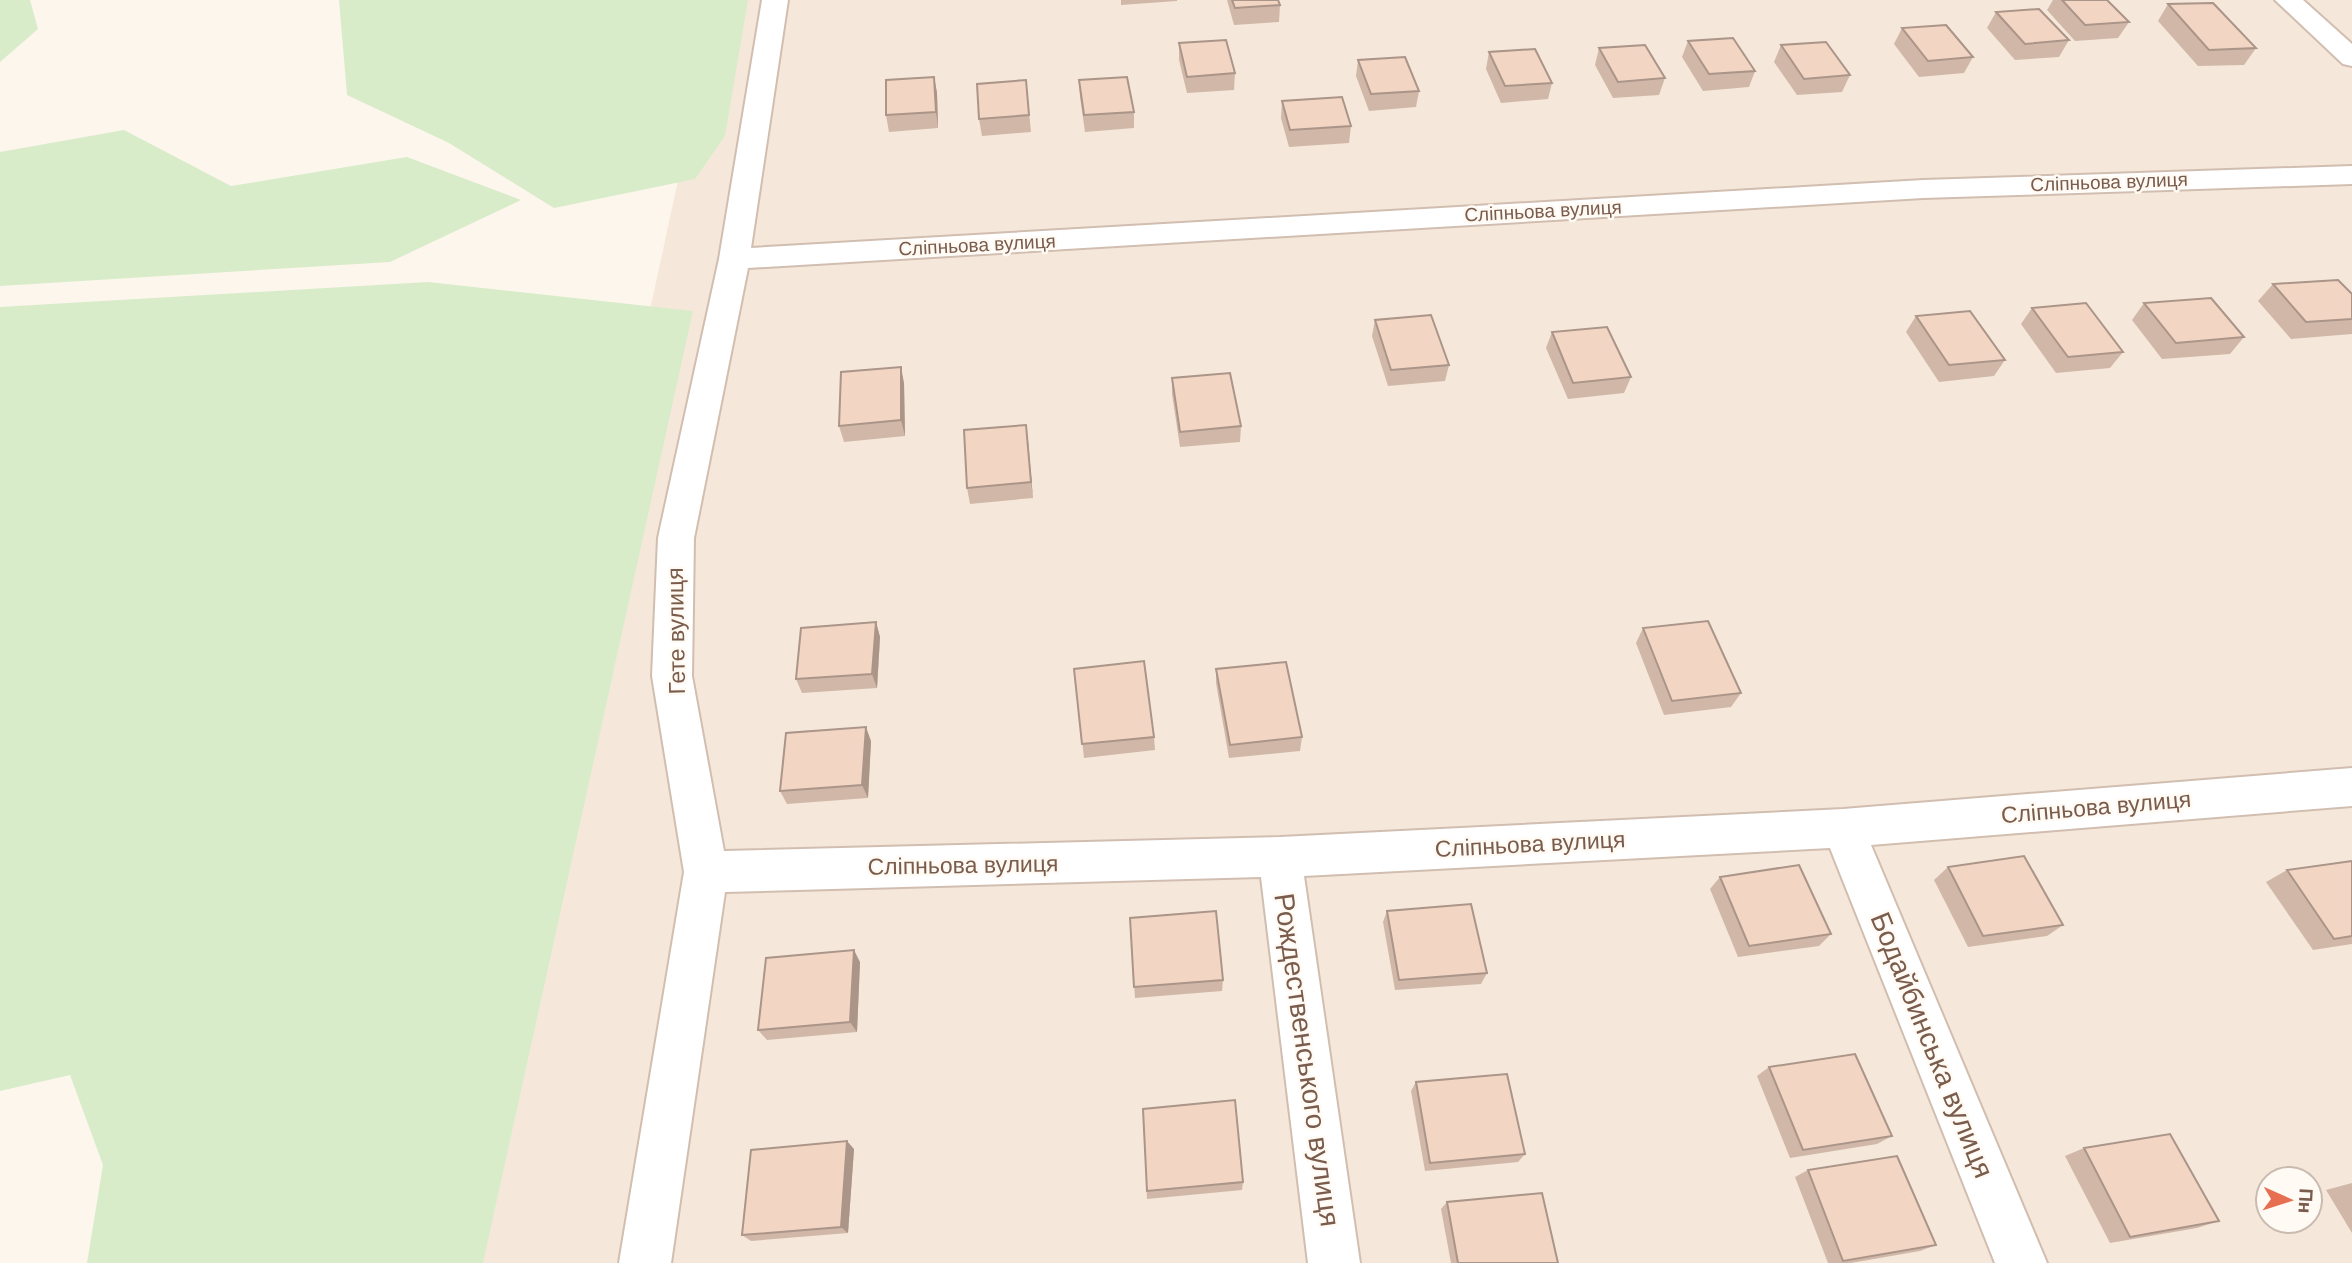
<svg xmlns="http://www.w3.org/2000/svg" width="2352" height="1263" font-family="Helvetica,sans-serif">
	<style>
		.residential { fill: #f5e8da; fill-rule: evenodd }
		.green { fill: #d8ecc9 }
		.lines { fill: none; stroke-linecap: round; stroke-linejoin: round }
		.street-casing { stroke: #d1beb0; stroke-width: 4 }
		.street { fill: #fff; fill-rule: evenodd }
		.wall { fill: #d1b7a8 }
		.shaded-wall { fill: #aa9588 }
		.building { fill: #f3d5c3; stroke: #aa9588; stroke-width: 2 }
		.labels { text-anchor: middle; dominant-baseline: central; stroke-width: 5; stroke-linejoin: round; paint-order: stroke }
		.far-street-label { font-size: 19px; fill: #7a5c4d; stroke: #fffaf3 }
		.street-label { font-size: 23px; fill: #7a5c4d; stroke: #fffaf3 }
		.near-street-label { font-size: 28px; fill: #7a5c4d; stroke: #fffaf3 }
	</style>
	<rect width="100%" height="100%" fill="#fdf6ec"/>
	<!-- residential -->
	<path class="residential" d="M717,0H2352V1263H444ZM2268,1179H2310V1221H2268Z"/>
	<!-- green -->
	<g class="green">
		<path d="M0,0H30L38,29L0,62Z"/>
		<path d="M339,0H748L725,136L695,179L554,208L449,143L347,95Z"/>
		<path d="M124,130L231,186L407,157L521,200L390,262L0,286V152Z"/>
		<path d="M428,282L693,311L483,1263H87L103,1165L70,1075L0,1091V307Z"/>
	</g>
	<g class="lines">
		<!-- street casing -->
		<g class="street-casing">
			<g id="street">
				<path d="M762,0H788L751,248L1923,180L2352,166V184L1923,198L748,268L694,538L692,676L724,851L1280,837L1843,809L2352,768V806L1871,845L2047,1263H1995L1830,848L1304,876L1360,1263H1308L1261,877L725,892L671,1263H619L684,872L652,676L658,538L719,259Z"/>
				<path d="M2275,0H2303L2352,44V66L2343,64Z"/>
			</g>
		</g>
		<!-- street -->
		<use href="#street" class="street"/>
	</g>
	<!-- wall -->
	<g class="wall">
		<path d="M1121,0H1177V1L1121,5Z"/>
		<path d="M1227,0H1278L1280,5L1279,22L1234,25Z"/>
		<path d="M2053,0H2107L2129,22L2118,38L2075,41L2047,10Z"/>
		<path d="M2168,4L2256,48L2244,65L2198,66L2158,21Z"/>
		<path d="M1996,12L2069,40L2059,57L2015,60L1987,28Z"/>
		<path d="M1902,28L1973,57L1964,73L1919,77L1894,44Z"/>
		<path d="M1688,41L1755,71L1749,87L1703,91L1682,57Z"/>
		<path d="M1179,43L1235,73L1234,90L1187,93L1179,60Z"/>
		<path d="M1781,45L1850,75L1842,92L1797,95L1774,62Z"/>
		<path d="M1599,48L1665,78L1659,95L1613,98L1595,65Z"/>
		<path d="M1489,52L1552,83L1548,99L1501,103L1486,69Z"/>
		<path d="M1358,60L1419,91L1416,107L1369,111L1356,76Z"/>
		<path d="M934,77L937,93L938,128L889,132L886,115Z"/>
		<path d="M1026,80L1031,132L982,136L979,119Z"/>
		<path d="M1079,80L1134,112V128L1085,132L1080,97Z"/>
		<path d="M1282,101L1351,126L1349,143L1289,147L1281,118Z"/>
		<path d="M2273,284L2352,294V334L2291,339L2258,301Z"/>
		<path d="M2144,303L2244,337L2230,354L2162,359L2132,320Z"/>
		<path d="M2032,308L2123,352L2110,368L2056,373L2021,324Z"/>
		<path d="M1916,316L2005,360L1994,376L1939,382L1906,332Z"/>
		<path d="M1375,320L1449,365L1445,381L1388,386L1372,336Z"/>
		<path d="M1552,332L1631,377L1624,393L1568,399L1546,348Z"/>
		<path d="M1172,378L1241,426L1240,442L1180,447L1172,394Z"/>
		<path d="M904,383L905,436L844,442L839,426Z"/>
		<path d="M1026,425L1033,498L970,504L967,488Z"/>
		<path d="M876,622L880,637L877,688L802,693L796,679Z"/>
		<path d="M1643,628L1741,693L1731,707L1664,715L1636,643Z"/>
		<path d="M1074,669L1154,737L1155,750L1084,758Z"/>
		<path d="M1216,669L1302,737L1300,751L1229,758L1216,683Z"/>
		<path d="M871,741L868,798L787,804L780,791Z"/>
		<path d="M2352,861V944L2313,950L2266,882L2287,870Z"/>
		<path d="M1948,867L2063,925L2047,936L1968,947L1934,880Z"/>
		<path d="M1720,877L1831,934L1819,946L1738,957L1710,889Z"/>
		<path d="M1387,911L1487,973L1481,984L1395,990L1383,922Z"/>
		<path d="M1130,918L1223,980L1222,991L1135,998Z"/>
		<path d="M860,962L857,1032L767,1040L758,1030Z"/>
		<path d="M1769,1067L1892,1136L1877,1144L1790,1158L1757,1076Z"/>
		<path d="M1416,1082L1525,1154L1518,1162L1425,1171L1411,1091Z"/>
		<path d="M1143,1109L1243,1182L1242,1190L1147,1199Z"/>
		<path d="M2084,1148L2219,1221L2197,1228L2110,1243L2065,1156Z"/>
		<path d="M854,1149L848,1233L751,1241L742,1235Z"/>
		<path d="M1808,1170L1936,1245L1920,1251L1851,1263H1828L1795,1177Z"/>
		<path d="M2352,1183V1233L2326,1190Z"/>
		<path d="M1447,1202L1558,1263H1451L1441,1209Z"/>
	</g>
	<!-- shaded-wall -->
	<g class="shaded-wall">
		<path d="M934,77L937,93L938,128L936,112Z"/>
		<path d="M901,367L904,383L905,436L901,420Z"/>
		<path d="M1026,425L1028,441L1033,498L1031,482Z"/>
		<path d="M876,622L880,637L877,688L872,674Z"/>
		<path d="M866,727L871,741L868,798L862,785Z"/>
		<path d="M854,950L860,962L857,1032L850,1022Z"/>
		<path d="M847,1141L854,1149L848,1233L841,1227Z"/>
	</g>
	<!-- building -->
	<g class="building">
		<path d="M1232,0H1278L1280,5L1235,8Z"/>
		<path d="M2062,0H2107L2129,22L2085,25Z"/>
		<path d="M2213,3L2256,48L2209,50L2168,4Z"/>
		<path d="M2039,9L2069,40L2025,44L1996,12Z"/>
		<path d="M1946,25L1973,57L1928,61L1902,28Z"/>
		<path d="M1733,38L1755,71L1709,74L1688,41Z"/>
		<path d="M1226,40L1235,73L1187,77L1179,43Z"/>
		<path d="M1826,42L1850,75L1804,79L1781,45Z"/>
		<path d="M1645,45L1665,78L1618,82L1599,48Z"/>
		<path d="M1535,49L1552,83L1505,86L1489,52Z"/>
		<path d="M1405,57L1419,91L1371,94L1358,60Z"/>
		<path d="M934,77L936,112L886,115V80Z"/>
		<path d="M1127,77L1134,112L1084,115L1079,80Z"/>
		<path d="M1026,80L1029,115L979,119L977,84Z"/>
		<path d="M1342,97L1351,126L1290,130L1282,101Z"/>
		<path d="M2338,280L2352,294V319L2306,322L2273,284Z"/>
		<path d="M2211,298L2244,337L2176,343L2144,303Z"/>
		<path d="M2086,303L2123,352L2068,357L2032,308Z"/>
		<path d="M1970,311L2005,360L1949,365L1916,316Z"/>
		<path d="M1431,315L1449,365L1391,370L1375,320Z"/>
		<path d="M1607,327L1631,377L1573,383L1552,332Z"/>
		<path d="M901,367V420L839,426L841,372Z"/>
		<path d="M1230,373L1241,426L1180,432L1172,378Z"/>
		<path d="M1026,425L1031,482L967,488L964,430Z"/>
		<path d="M1708,621L1741,693L1672,701L1643,628Z"/>
		<path d="M876,622L872,674L796,679L801,628Z"/>
		<path d="M1144,661L1154,737L1082,744L1074,669Z"/>
		<path d="M1286,662L1302,737L1230,745L1216,669Z"/>
		<path d="M866,727L862,785L780,791L786,733Z"/>
		<path d="M2024,856L2063,925L1983,936L1948,867Z"/>
		<path d="M2352,861V936L2334,939L2287,870Z"/>
		<path d="M1799,865L1831,934L1749,946L1720,877Z"/>
		<path d="M1471,904L1487,973L1399,980L1387,911Z"/>
		<path d="M1216,911L1223,980L1134,987L1130,918Z"/>
		<path d="M854,950L850,1022L758,1030L766,958Z"/>
		<path d="M1855,1054L1892,1136L1803,1150L1769,1067Z"/>
		<path d="M1507,1074L1525,1154L1430,1163L1416,1082Z"/>
		<path d="M1235,1100L1243,1182L1147,1191L1143,1109Z"/>
		<path d="M2170,1134L2219,1221L2130,1237L2084,1148Z"/>
		<path d="M847,1141L841,1227L742,1235L751,1150Z"/>
		<path d="M1897,1156L1936,1245L1843,1261L1808,1170Z"/>
		<path d="M1542,1193L1558,1263H1458L1447,1202Z"/>
	</g>
	<g class="labels">
		<!-- far-street labels -->
		<g class="far-street-label">
			<text transform="translate(2109 182) rotate(-2)">Сліпньова вулиця</text>
			<text transform="translate(1543 211) rotate(-3)">Сліпньова вулиця</text>
			<text transform="translate(977 245) rotate(-3)">Сліпньова вулиця</text>
		</g>
		<!-- street labels -->
		<g class="street-label">
			<text transform="translate(676 631) rotate(-91)">Гете вулиця</text>
			<text transform="translate(2096 807) rotate(-5)">Сліпньова вулиця</text>
			<text transform="translate(1530 844) rotate(-3)">Сліпньова вулиця</text>
			<text transform="translate(963 865) rotate(-1)">Сліпньова вулиця</text>
		</g>
		<!-- near-street labels -->
		<g class="near-street-label">
			<text transform="translate(1932 1045) rotate(68)">Бодайбинська вулиця</text>
			<text transform="translate(1307 1060) rotate(82)">Рождественського вулиця</text>
		</g>
	</g>
	<!-- north arrow -->
	<g transform="translate(2289 1200) rotate(93)"><circle r="33" fill="#fffaf3" stroke="#cabbb1" stroke-width="2"/>
	<path d="M0-5L12 26L0 18L-12 26Z" fill="#e76f51"/>
	<text y="-10" font-size="19" font-weight="bold" text-anchor="middle" fill="#7a5c4d">Пн</text>
	</g>
</svg>
